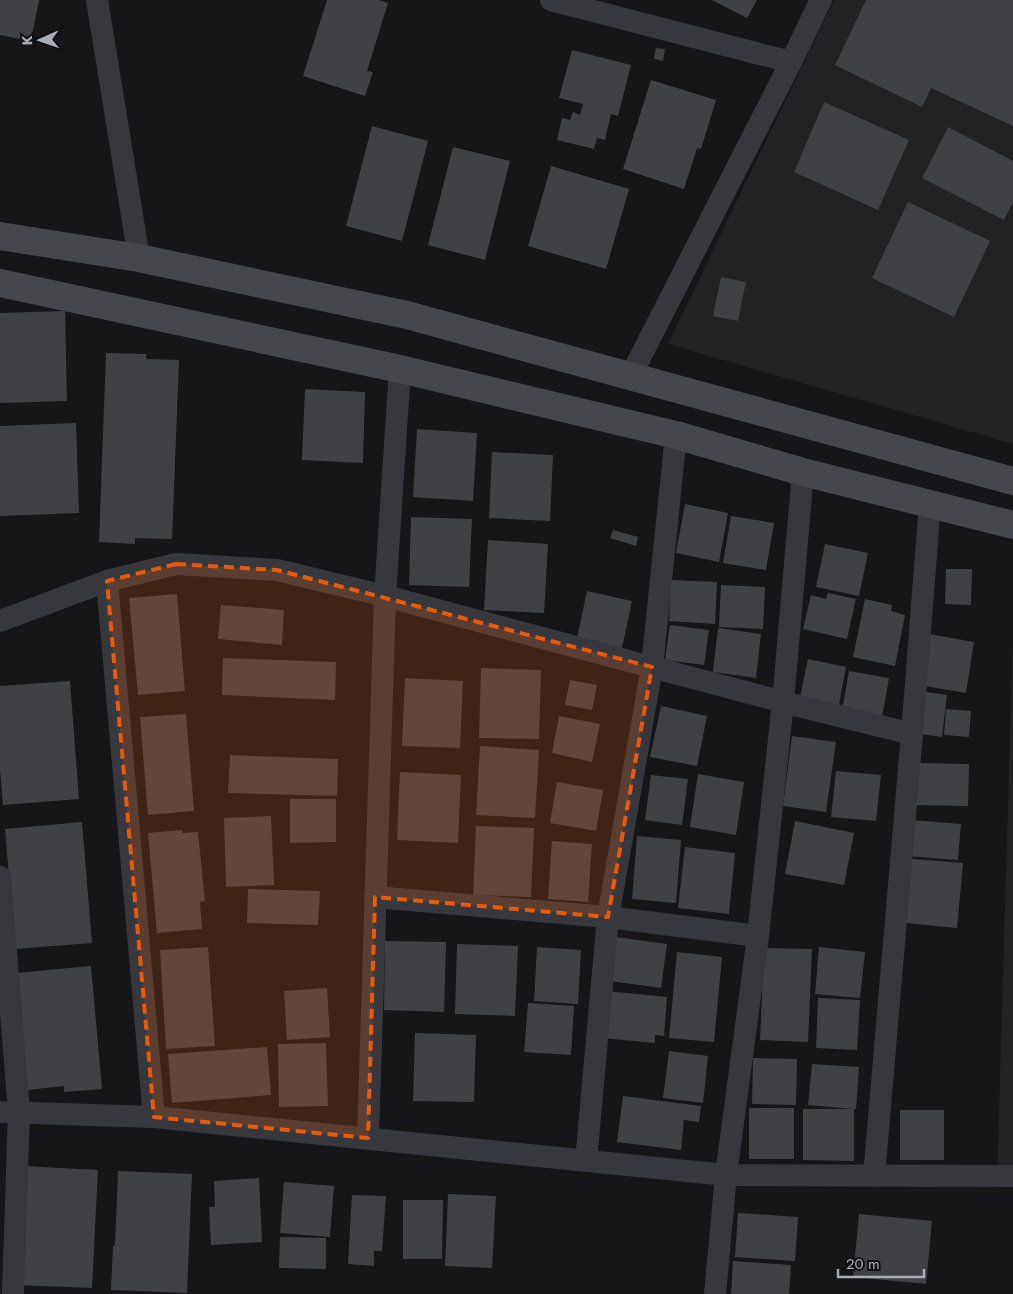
<svg xmlns="http://www.w3.org/2000/svg" width="1013" height="1294" font-family="Jost,sans-serif">
	<style>
		.built { fill: #222225 }
		.building { fill: #404145 }
		.lines { fill: none; stroke-linecap: round; stroke-linejoin: round }
		.street { stroke: #37383d; stroke-width: 22 }
		.secondary { stroke: #45474d; stroke-width: 28 }
		.marked { fill: #e8590c; fill-opacity: 0.2; stroke: #e8590c; stroke-width: 4; stroke-dasharray: 10 6; stroke-linejoin: round }
	</style>
	<rect width="100%" height="100%" fill="#161618"/>
	<!-- built -->
	<g class="built">
		<path d="M834,0H1013V444L668,344Z"/>
		<path d="M1013,631V1182H997Z"/>
	</g>
	<!-- building -->
	<g class="building">
		<path d="M0,0H39L31,41L0,35Z"/>
		<path d="M327,0H379L388,3L367,71L373,72L365,96L303,76Z"/>
		<path d="M712,0H757L747,18Z"/>
		<path d="M866,0H1013V126L931,88L922,107L835,65Z"/>
		<path d="M656,48L665,49L663,61L654,59Z"/>
		<path d="M572,50L631,65L618,116L611,114L605,140L597,138L594,149L557,140L562,118L570,120L573,112L580,115L583,104L559,98Z"/>
		<path d="M651,80L716,100L701,149L697,148L684,189L623,169Z"/>
		<path d="M824,102L909,140L878,210L794,172Z"/>
		<path d="M372,126L428,141L402,241L346,226Z"/>
		<path d="M948,127L1013,161V202L1004,220L922,178Z"/>
		<path d="M453,147L510,161L485,260L428,245Z"/>
		<path d="M551,166L629,189L606,269L528,246Z"/>
		<path d="M908,202L990,241L954,317L872,278Z"/>
		<path d="M721,277L746,282L738,321L713,316Z"/>
		<path d="M65,311L67,401L0,403V313Z"/>
		<path d="M106,353L146,354V359L179,360L172,539L135,538V544L99,542Z"/>
		<path d="M305,389L365,392L363,463L302,460Z"/>
		<path d="M76,423L79,513L0,516V426Z"/>
		<path d="M417,429L477,433L473,501L413,497Z"/>
		<path d="M492,452L553,455L550,521L489,518Z"/>
		<path d="M685,504L728,513L719,562L676,553Z"/>
		<path d="M731,516L774,523L766,570L723,563Z"/>
		<path d="M411,517L472,519L469,587L409,585Z"/>
		<path d="M613,530L638,537L636,546L610,538Z"/>
		<path d="M488,540L548,544L544,613L484,610Z"/>
		<path d="M825,544L868,553L859,596L816,587Z"/>
		<path d="M946,569H972L971,605L945,604Z"/>
		<path d="M671,580L717,582L715,624L669,621Z"/>
		<path d="M721,585L765,587L763,629L719,627Z"/>
		<path d="M587,591L632,601L621,653L576,643Z"/>
		<path d="M828,593L856,599L847,639L803,629L811,595L826,599Z"/>
		<path d="M177,594L185,691L138,695L129,598Z"/>
		<path d="M865,599L892,605L891,611L905,615L895,666L853,657Z"/>
		<path d="M221,605L284,610L282,645L218,639Z"/>
		<path d="M670,625L709,630L704,665L665,660Z"/>
		<path d="M718,628L761,634L756,678L713,672Z"/>
		<path d="M929,634L974,642L966,693L919,685Z"/>
		<path d="M223,658L336,662L335,700L222,695Z"/>
		<path d="M808,659L846,667L838,710L799,702Z"/>
		<path d="M481,668L541,670L539,739L479,738Z"/>
		<path d="M849,671L889,678L882,717L842,710Z"/>
		<path d="M405,678L463,681L460,748L402,746Z"/>
		<path d="M570,680L597,685L592,710L565,705Z"/>
		<path d="M70,681L79,799L3,805L0,769V686Z"/>
		<path d="M919,691L947,695L942,737L913,733Z"/>
		<path d="M661,706L707,716L697,766L650,757Z"/>
		<path d="M946,709L971,711L969,737L944,735Z"/>
		<path d="M186,714L194,811L148,815L140,717Z"/>
		<path d="M559,716L600,724L592,762L552,753Z"/>
		<path d="M792,736L836,742L826,812L783,806Z"/>
		<path d="M480,746L539,750L535,818L476,815Z"/>
		<path d="M230,755L338,759L337,796L228,793Z"/>
		<path d="M916,763L969,764L968,806L914,805Z"/>
		<path d="M836,771L881,775L876,821L831,817Z"/>
		<path d="M400,772L461,775L458,843L397,840Z"/>
		<path d="M698,774L744,782L736,835L690,827Z"/>
		<path d="M651,775L688,779L682,825L645,820Z"/>
		<path d="M557,782L603,790L596,831L550,823Z"/>
		<path d="M290,799H336V842L290,843Z"/>
		<path d="M271,816L274,885L226,887L224,818Z"/>
		<path d="M912,820L961,824L958,860L909,856Z"/>
		<path d="M795,821L854,833L844,885L785,874Z"/>
		<path d="M82,822L92,943L15,949L5,829Z"/>
		<path d="M476,826L534,828L531,897L473,895Z"/>
		<path d="M182,830V833L198,832L205,901L200,902L202,929L157,933L148,833Z"/>
		<path d="M637,836L681,840L676,903L632,899Z"/>
		<path d="M552,841L592,844L588,902L548,899Z"/>
		<path d="M685,847L735,853L729,914L678,908Z"/>
		<path d="M912,859L963,863L957,928L906,923Z"/>
		<path d="M248,889L320,891L318,925L247,923Z"/>
		<path d="M616,937L667,944L661,988L610,981Z"/>
		<path d="M385,941L446,942L444,1012L384,1010Z"/>
		<path d="M457,944L518,946L515,1016L455,1014Z"/>
		<path d="M208,947L215,1046L166,1049L160,950Z"/>
		<path d="M537,947L581,950L578,1004L534,1001Z"/>
		<path d="M819,947L865,952L860,998L815,994Z"/>
		<path d="M764,948L812,949L808,1042L760,1040Z"/>
		<path d="M677,952L722,957L714,1042L669,1038Z"/>
		<path d="M91,966L102,1089L64,1092V1086L27,1090L16,973Z"/>
		<path d="M327,988L330,1037L287,1040L284,991Z"/>
		<path d="M606,991L667,997L664,1036L655,1035V1043L602,1038Z"/>
		<path d="M818,998L860,1000L857,1050L816,1048Z"/>
		<path d="M528,1003L574,1006L571,1055L524,1052Z"/>
		<path d="M415,1033L476,1035L474,1102L413,1101Z"/>
		<path d="M326,1043L328,1106L279,1107L278,1044Z"/>
		<path d="M267,1047L271,1095L172,1103L168,1054Z"/>
		<path d="M669,1051L708,1056L703,1103L663,1098Z"/>
		<path d="M753,1058L797,1059L796,1105L752,1104Z"/>
		<path d="M812,1064L859,1067L856,1109H854V1161L803,1160V1109H852L808,1105Z"/>
		<path d="M623,1096L701,1106L699,1122L684,1120L681,1150L617,1142Z"/>
		<rect x="749" y="1108" width="45" height="51"/>
		<rect x="900" y="1110" width="44" height="50"/>
		<path d="M23,1166L98,1170L92,1288L17,1285Z"/>
		<path d="M118,1171L192,1174L187,1293L111,1290L113,1246H115Z"/>
		<path d="M259,1178L262,1242L211,1245L209,1207H215L214,1181Z"/>
		<path d="M284,1182L334,1186L330,1237L280,1233Z"/>
		<path d="M448,1194L496,1196L492,1268L445,1266Z"/>
		<path d="M352,1195L386,1196L382,1251H374V1266L348,1264Z"/>
		<path d="M403,1200H443L442,1259H403Z"/>
		<path d="M738,1213L798,1217L795,1261L735,1257Z"/>
		<path d="M859,1214L932,1221L926,1284L853,1277Z"/>
		<path d="M280,1237L326,1238V1269L279,1268Z"/>
		<path d="M733,1261L791,1265L789,1294H731Z"/>
	</g>
	<g class="lines">
		<!-- street -->
		<g class="street">
			<path d="M97,0L139,258"/>
			<path d="M551,0L791,62"/>
			<path d="M630,377L791,62L821,0"/>
			<path d="M107,581L154,1117"/>
			<path d="M0,621L107,581L176,564L277,570L385,596L783,702L912,734"/>
			<path d="M0,877L19,1111L13,1294"/>
			<path d="M375,897L608,917L758,936"/>
			<path d="M0,1112L154,1117L726,1175L1013,1176"/>
			<path d="M368,1138L385,596L400,369"/>
			<path d="M586,1161L608,917L652,667L676,435"/>
			<path d="M874,1176L912,734L930,503"/>
			<path d="M715,1294L726,1175L758,936L783,702L803,472"/>
		</g>
		<!-- secondary -->
		<g class="secondary">
			<path d="M0,236L139,258L407,315L1013,481"/>
			<path d="M0,283L400,369L676,435L803,472L1013,525"/>
		</g>
	</g>
	<!-- marked area -->
	<path class="marked" d="M176,564L277,570L652,667L608,917L375,897L368,1138L154,1117L107,581Z"/>
	<!-- north arrow -->
	<g transform="translate(40 40) rotate(268)" stroke="#111113" stroke-width="4" paint-order="stroke">
	<path d="M0-4L9 19L0 12L-9 19Z" fill="#a8adb8"/>
	<text y="-8" font-size="14" font-weight="bold" text-anchor="middle" fill="#a8adb8">K</text>
	</g>
	<!-- scale -->
	<path d="M838 1269v8h86v-8" fill="none" stroke="#a8adb8" stroke-width="2.5"/>
	<text x="846" y="1269" font-size="15" fill="#a8adb8" stroke="#111113" stroke-width="4" paint-order="stroke">20 m</text>
</svg>
